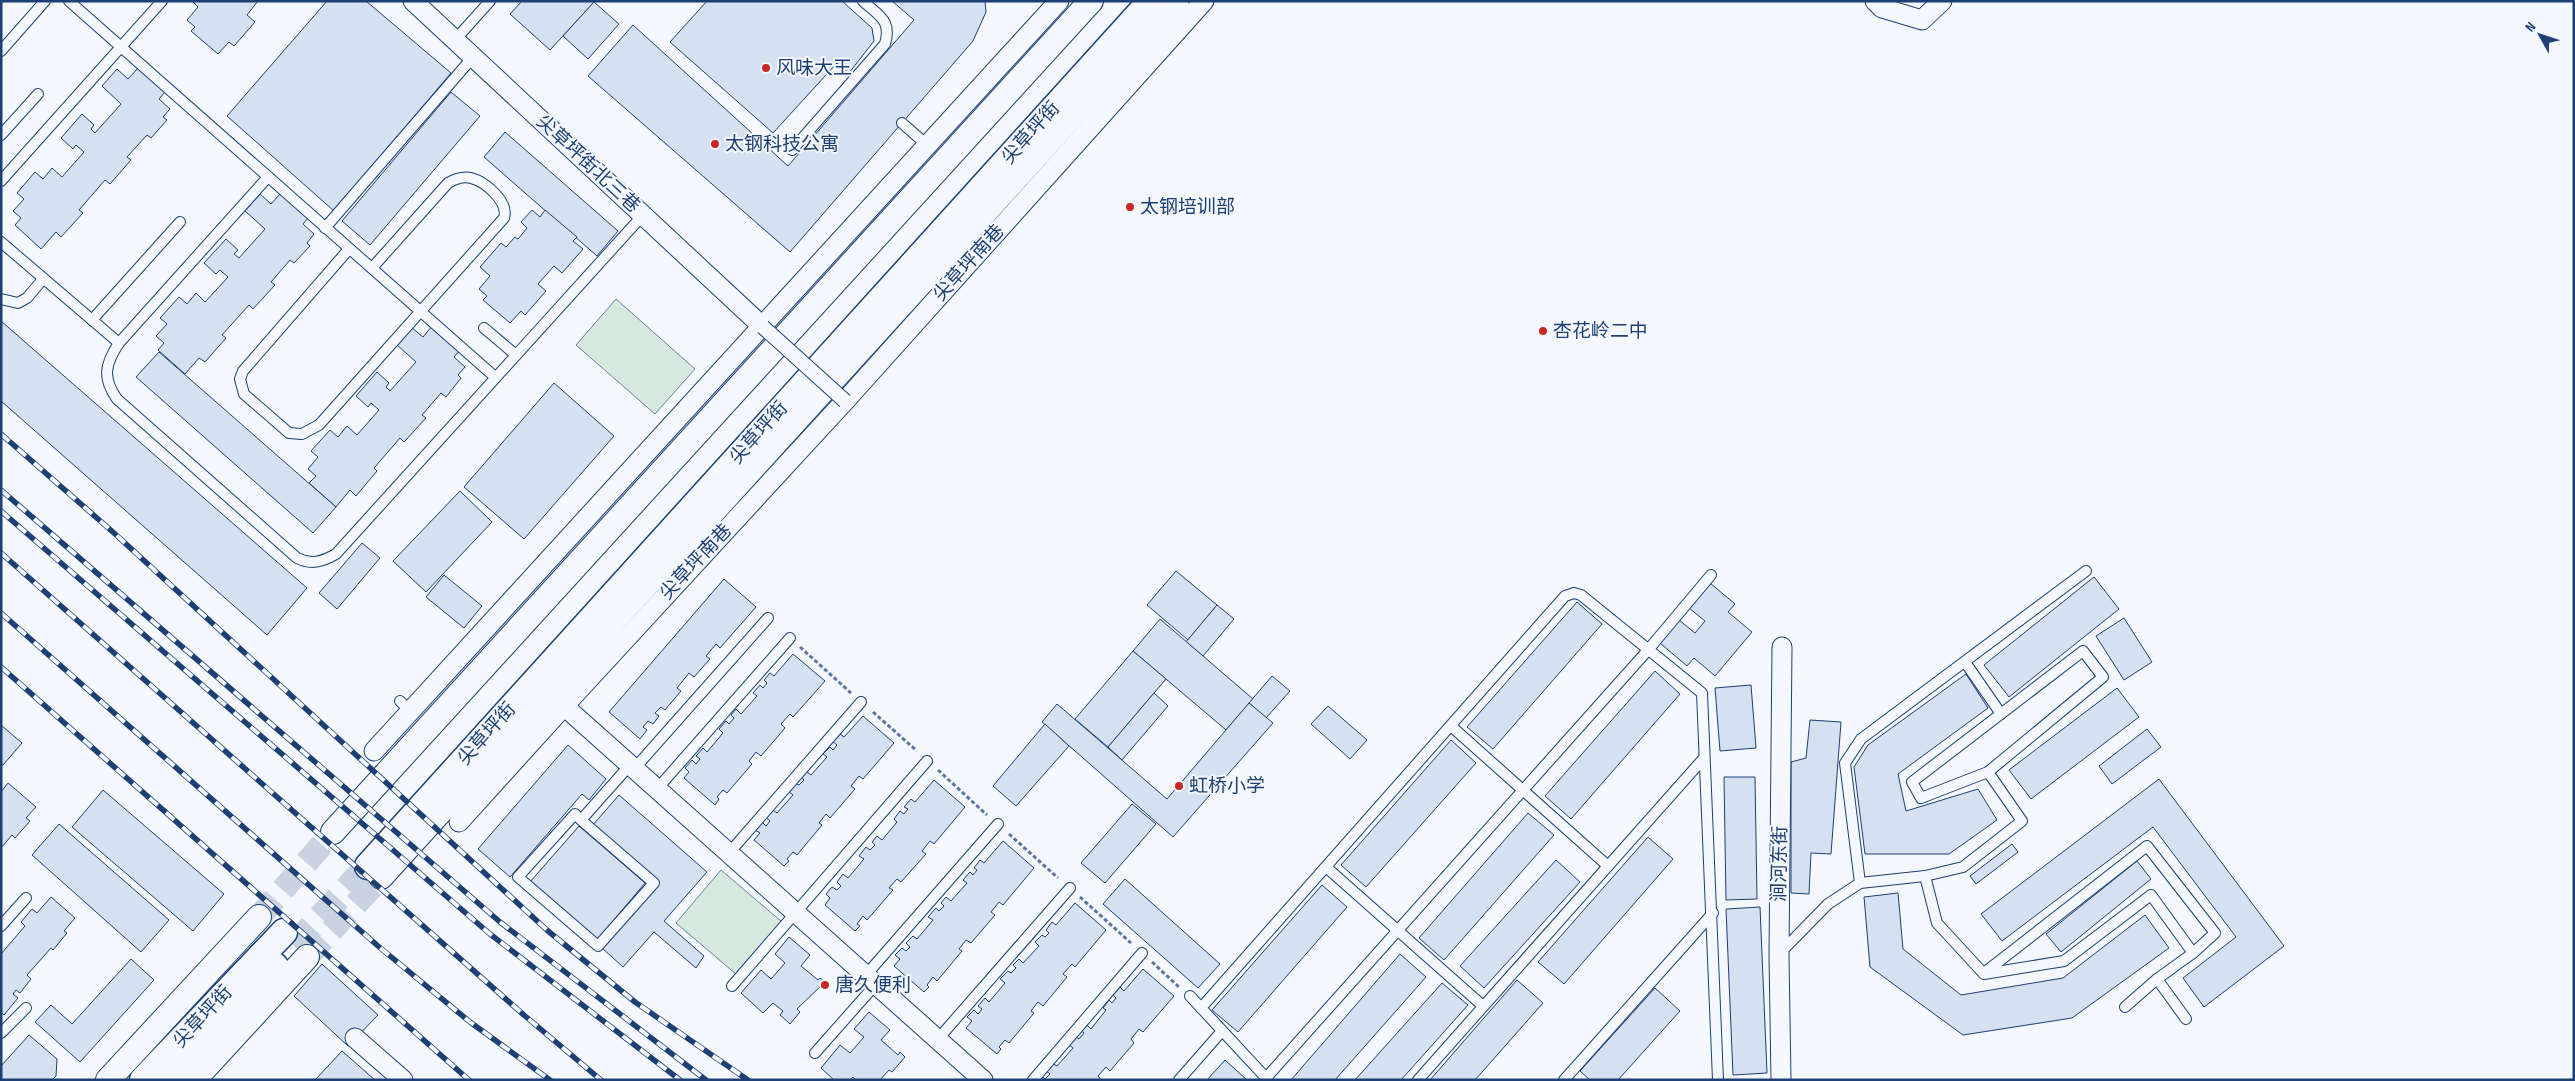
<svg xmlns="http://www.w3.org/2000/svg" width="2575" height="1081" font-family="'Sofia Sans Condensed','Noto Sans SC',sans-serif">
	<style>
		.green { fill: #d7e8df; stroke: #687fa3 }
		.building { fill: #d5e0f0; stroke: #1d3f73 }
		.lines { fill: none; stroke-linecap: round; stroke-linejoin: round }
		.tertiary-tunnel { stroke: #c9d2e0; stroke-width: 24; stroke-dasharray: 24 12; stroke-linecap: butt }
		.secondary-tunnel { stroke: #c9d2e0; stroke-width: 26; stroke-dasharray: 26 13; stroke-linecap: butt }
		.service-casing { stroke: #1d3f73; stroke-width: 12 }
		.minor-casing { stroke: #1d3f73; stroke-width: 21 }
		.tertiary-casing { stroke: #1d3f73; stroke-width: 26 }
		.secondary-casing { stroke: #1d3f73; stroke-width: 29 }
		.path { stroke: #5e769c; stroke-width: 3; stroke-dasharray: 4 2.5; stroke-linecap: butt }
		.service { stroke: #f4f7fb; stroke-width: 10 }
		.minor { stroke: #f4f7fb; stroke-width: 19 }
		.tertiary { stroke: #f4f7fb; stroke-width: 24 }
		.secondary { stroke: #f4f7fb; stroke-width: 26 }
		.rail-casing { stroke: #1d3f73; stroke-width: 5.5 }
		.rail { stroke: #f4f7fb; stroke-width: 4; stroke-dasharray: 11; stroke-linecap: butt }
		.pedestrian-bridge-casing { stroke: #1d3f73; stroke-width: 16; stroke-linecap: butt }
		.pedestrian-bridge { stroke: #f4f7fb; stroke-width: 14 }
		.poi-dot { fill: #c62828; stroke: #f4f7fb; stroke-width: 2 }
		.labels { text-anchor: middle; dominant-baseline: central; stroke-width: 4; stroke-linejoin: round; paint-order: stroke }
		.poi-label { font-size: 19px; fill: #1d3f73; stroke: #f4f7fb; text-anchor: start }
		.street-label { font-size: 19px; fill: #1d3f73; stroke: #f4f7fb }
	</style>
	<rect width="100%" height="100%" fill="#f4f7fb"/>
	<!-- green -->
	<g class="green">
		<path d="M616,299L695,369L655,414L576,345Z"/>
		<path d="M721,870L782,922L737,975L676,923Z"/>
	</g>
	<!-- building -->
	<g class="building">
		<path d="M192,1H258L247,15L255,22L234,46L229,42L218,54L191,31L195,27L187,20L198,7Z"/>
		<path d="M327,1H366L451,73L334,211L227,116Z"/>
		<path d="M522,1H595L550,50L510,14Z"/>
		<path d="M707,1H842L872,28L874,41L849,73L837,63L773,133L670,42Z"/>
		<path d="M892,1H985L986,12L973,41L790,252L588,76L633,25L788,166L914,20Z"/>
		<path d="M594,2L619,24L588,59L563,36Z"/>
		<path d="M138,68L165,92L159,99L170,109L163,117L167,120L151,138L147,135L127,157L131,160L110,184L105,180L79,210L83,213L61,237L56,232L41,249L15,225L21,218L13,211L24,199L17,193L35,172L43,179L52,168L62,177L84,152L76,145L73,149L61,138L82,114L94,125L91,129L95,133L121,104L102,86L117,69L128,79Z"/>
		<path d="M451,92L480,116L370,245L342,221Z"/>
		<path d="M505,132L618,231L597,256L484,157Z"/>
		<path d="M281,193L309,217L303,224L314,234L307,243L310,246L294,263L290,260L271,282L275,285L253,309L249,305L222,335L226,338L205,362L199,358L185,374L158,350L164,343L156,336L167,324L160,318L179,297L187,304L196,293L205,302L228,277L220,270L216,274L204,263L226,239L238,250L234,254L239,258L265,229L245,211L260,194L271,204Z"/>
		<path d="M532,210L540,217L545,210L577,237L573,241L583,249L562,273L554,266L538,284L546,291L525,315L521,311L510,323L483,300L487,296L479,289L490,276L480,267L501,243L506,247L515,237L518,239L527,228L521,222Z"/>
		<path d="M1,321L307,588L267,635L1,401Z"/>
		<path d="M432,326L460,350L454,357L465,367L458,375L461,378L446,397L441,393L422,415L426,418L404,442L400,438L374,468L377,471L356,496L350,490L336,507L309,483L316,476L308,469L318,457L311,451L330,430L338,437L347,426L357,435L379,410L371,403L368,407L356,396L377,372L389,383L386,387L390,391L416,362L396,344L411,327L423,337Z"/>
		<path d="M159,352L336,507L313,533L136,377Z"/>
		<path d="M554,383L614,436L524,539L464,487Z"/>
		<path d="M460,491L492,522L426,592L393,561Z"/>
		<path d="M362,543L380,558L337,609L319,593Z"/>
		<path d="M1176,571L1217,605L1188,640L1147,605Z"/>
		<path d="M444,575L482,606L464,628L426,597Z"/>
		<path d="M2094,577L2119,609L2009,697L1984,665Z"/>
		<path d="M724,579L756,607L720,648L716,644L706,656L710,659L694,677L689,673L677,688L681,691L665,710L661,707L655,713L659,716L653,724L648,721L643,727L647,730L640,739L609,712Z"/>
		<path d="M1710,583L1735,604L1728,612L1752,632L1715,676L1694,658L1687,666L1660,643L1679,620L1695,633L1705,621L1689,608Z"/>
		<path d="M1577,602L1602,624L1493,749L1467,727Z"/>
		<path d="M1217,605L1234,619L1203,656L1186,642Z"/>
		<path d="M2124,618L2152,662L2124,680L2096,636Z"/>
		<path d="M1160,619L1253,699L1226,730L1133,651Z"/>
		<path d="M1133,651L1166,679L1108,747L1075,719Z"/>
		<path d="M793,654L825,681L793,717L790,714L781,724L785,728L761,756L756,752L749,761L752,764L727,793L723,790L717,797L719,799L715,805L684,778L689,772L685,768L692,760L696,764L700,759L696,756L703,748L707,752L723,733L719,729L726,721L729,724L734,718L731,715L736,709L741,714L757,696L753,693L760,685L763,688L767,683L764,680L770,673L774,676Z"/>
		<path d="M1655,671L1680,694L1571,819L1545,796Z"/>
		<path d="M1966,674L1988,708L1898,774L1906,811L1978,789L1997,820L1949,854H1865L1854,767L1868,745Z"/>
		<path d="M1272,676L1290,691L1266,718L1249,703Z"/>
		<path d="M1751,685L1756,748L1720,751L1715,688Z"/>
		<path d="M2117,688L2139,717L2031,799L2009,770Z"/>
		<path d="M1154,693L1168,706L1122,760L1108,747Z"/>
		<path d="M1249,703L1273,723L1173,837L1042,722L1057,704L1167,799Z"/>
		<path d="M1328,706L1367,740L1350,759L1311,724Z"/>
		<path d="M863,716L894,743L863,779L859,776L851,786L855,789L830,818L826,814L819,823L822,825L797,855L793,852L787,859L789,861L784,866L754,840L760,833L755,830L762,822L766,826L770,821L766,818L773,810L777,813L793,795L788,791L795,783L799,785L804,780L801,777L806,771L811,775L827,757L823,754L830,747L833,750L837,745L833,742L840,734L844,737Z"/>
		<path d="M1810,720L1841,722L1831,854L1811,853L1809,894L1791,893V762L1806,758Z"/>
		<path d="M1045,724L1069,746L1016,806L993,786Z"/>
		<path d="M1,725L22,743L3,765L1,764Z"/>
		<path d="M2147,729L2161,747L2112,784L2099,766Z"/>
		<path d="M1451,740L1476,763L1366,887L1341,865Z"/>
		<path d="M568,745L606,779L589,800L582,794L510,877L478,849Z"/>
		<path d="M1724,777H1755L1757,899L1726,900Z"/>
		<path d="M2159,779L2284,946L2204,1007L2183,978L2236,937L2153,827L2002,941L1981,914Z"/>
		<path d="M934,780L965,807L934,844L930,841L922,851L926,854L901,882L897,879L889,888L893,890L867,920L863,916L857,924L860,926L855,931L825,905L830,898L826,894L832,887L837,890L841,886L837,882L843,874L848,878L864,859L859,856L866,847L870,850L875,845L872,842L877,836L882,840L897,822L894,819L900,811L904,814L908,809L904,807L911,799L915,802Z"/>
		<path d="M8,783L36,807L26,818L30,821L15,838L12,835L1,848V792Z"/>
		<path d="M103,790L224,894L193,931L72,827Z"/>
		<path d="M619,795L707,872L664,921L704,956L696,968L654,932L623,967L602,948L658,883L592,826Z"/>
		<path d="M1132,804L1156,824L1105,883L1081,863Z"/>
		<path d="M1528,813L1554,835L1444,960L1419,938Z"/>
		<path d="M59,824L169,920L141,952L32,855Z"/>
		<path d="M579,826L645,883L597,940L530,882Z"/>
		<path d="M1648,837L1673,859L1564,984L1538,962Z"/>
		<path d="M1003,841L1034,868L1003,905L999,902L991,912L995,915L971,943L966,940L959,949L962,951L937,981L933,977L927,985L929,987L924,992L894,966L900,959L895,955L902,948L906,951L910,947L906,943L913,936L917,939L933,920L928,917L936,908L939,911L944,906L941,903L946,897L951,901L967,883L963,880L970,872L973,875L977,870L974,868L980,860L984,863Z"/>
		<path d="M2012,844L2018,852L1976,884L1970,876Z"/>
		<path d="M1556,860L1580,882L1484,988L1460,966Z"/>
		<path d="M2137,861L2151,879L2061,952L2046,934Z"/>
		<path d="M1125,879L1220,964L1198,988L1103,904Z"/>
		<path d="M1322,885L1347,907L1238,1032L1212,1010Z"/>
		<path d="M1898,893L1903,949L1961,995L2063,978L2145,915L2169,948L2072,1018L1963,1035L1870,967L1864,897Z"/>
		<path d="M51,897L75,918L64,931L67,933L53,950L51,948L27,975L31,979L20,993L16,990L13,994L18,998L4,1015L1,1012V954L25,926L21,922L32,909L37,913Z"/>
		<path d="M1075,903L1106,930L1075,967L1072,964L1063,974L1067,977L1043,1006L1038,1002L1031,1011L1034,1013L1009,1043L1005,1040L999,1047L1001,1049L997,1054L966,1028L972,1021L967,1017L974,1010L978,1014L982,1009L978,1006L985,998L989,1002L1005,983L1000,979L1008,971L1011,973L1016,968L1013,965L1019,959L1023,963L1039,946L1035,942L1042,935L1045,937L1049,933L1046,930L1052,922L1056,925Z"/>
		<path d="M1760,907L1767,1073L1733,1075L1726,909Z"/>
		<path d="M789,937L810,955L801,966L818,980L820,978L825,982L797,1009L800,1012L790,1024L780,1015L783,1011L773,1003L763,1013L741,993L761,970L771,979L785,963L775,954Z"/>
		<path d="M1400,954L1426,977L1335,1080H1291Z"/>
		<path d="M131,959L154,980L80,1062L35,1022L51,1005L72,1024Z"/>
		<path d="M322,964L378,1015L348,1046L294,996Z"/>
		<path d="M1143,969L1174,996L1143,1032L1139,1029L1131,1039L1134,1043L1110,1071L1106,1067L1098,1076L1101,1080H1037L1041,1075L1045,1079L1050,1074L1046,1071L1052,1063L1057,1066L1073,1048L1068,1044L1075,1036L1079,1039L1084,1033L1080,1030L1086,1024L1091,1029L1106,1010L1103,1008L1109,1000L1112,1003L1116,998L1113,995L1120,987L1124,991Z"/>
		<path d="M1517,980L1543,1003L1475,1080H1430Z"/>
		<path d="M1442,983L1468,1005L1401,1080H1355Z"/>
		<path d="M1655,988L1680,1011L1618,1080H1590L1580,1071Z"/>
		<path d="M869,1012L890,1030L881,1040L898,1055L900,1052L905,1057L892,1072L889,1070L880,1080H856L853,1077L850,1080H834L821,1068L840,1045L850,1053L864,1037L854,1029Z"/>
		<path d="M29,1035L57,1059L56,1076L52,1080H1V1066Z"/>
		<path d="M342,1051L375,1080H315Z"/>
		<path d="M1225,1060L1247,1080H1207Z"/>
	</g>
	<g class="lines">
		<!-- tertiary-tunnel -->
		<g class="tertiary-tunnel">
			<path d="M259,917L333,832"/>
			<path d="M307,957L381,877"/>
		</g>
		<!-- secondary-tunnel -->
		<path class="secondary-tunnel" d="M294,946L368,866"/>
		<!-- service casing -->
		<g class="service-casing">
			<g id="service">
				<path d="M69,1L495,377"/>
				<path d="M455,40L490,1"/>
				<path d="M1,51L45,1"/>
				<path d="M902,123L927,145"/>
				<path d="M1,135L38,94"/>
				<path d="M792,150L885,44C892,20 879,16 863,1"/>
				<path d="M268,177L119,343C105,364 102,378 117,399L297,558C311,565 322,562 336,554L643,215"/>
				<path d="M1,181L162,1"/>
				<path d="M325,228L473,57"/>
				<path d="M1,242L119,343"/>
				<path d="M349,249L243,371L240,379L244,394L289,433L302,434L319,425L504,218C509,202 486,182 471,178C463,176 455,179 448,183L372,268"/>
				<path d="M1,299L18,303L27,298L43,279"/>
				<path d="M92,320L180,222"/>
				<path d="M484,328L516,355"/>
				<path d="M2083,651L2103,677L1988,772L1921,798L1912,782Z"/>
				<path d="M1965,662L2001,714"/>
				<path d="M400,701L410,711"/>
				<path d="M1451,726L1608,866"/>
				<path d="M634,769L768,618"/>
				<path d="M657,789L790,638"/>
				<path d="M581,820L654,883L598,946L518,877L575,814L581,820L630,765"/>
				<path d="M729,853L861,702"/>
				<path d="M1326,867L1483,1006"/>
				<path d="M1925,876L1937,923L1984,974L2064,961L2151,895L2193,953L2157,979L2125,1007"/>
				<path d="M1860,883L1845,763L1861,739L2086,571"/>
				<path d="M1,926L26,898"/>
				<path d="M1779,954L1828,904L1860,883L1925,876L1963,867L2022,821L1988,772"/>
				<path d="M1984,973L2147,846L2215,933L2193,953"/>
				<path d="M866,975L998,824"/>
				<path d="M2157,979L2186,1019"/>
				<path d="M732,986L927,761"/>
				<path d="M1190,996L1268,1080"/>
				<path d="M1201,1008L1565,596L1574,593L1581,595L1702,693L1718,1080"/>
				<path d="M1,1033L26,1008"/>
				<path d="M938,1039L1070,888"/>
				<path d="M815,1053L876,984"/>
				<path d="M1266,1078L1648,650L1711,575"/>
				<path d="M1033,1080L1142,953"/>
				<path d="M1179,1080L1222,1031"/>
				<path d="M1418,1080L1704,758"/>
				<path d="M1564,1080L1713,913"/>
			</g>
		</g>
		<!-- minor casing -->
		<g class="minor-casing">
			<g id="minor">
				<path d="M413,1L763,327"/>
				<path d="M1875,1L1882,8L1922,20L1942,1"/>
				<path d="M374,751L1059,1"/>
				<path d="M459,822L564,706"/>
				<path d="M355,1038L403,1080"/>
				<path d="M983,1080L564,706L845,401L1204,1"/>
				<path d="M1781,1080L1779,955L1782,647"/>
			</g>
		</g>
		<!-- tertiary casing -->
		<g class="tertiary-casing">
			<g id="tertiary">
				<path d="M333,832L1091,1"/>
				<path d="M381,877L1177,1"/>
				<path d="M108,1080L259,917"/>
				<path d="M194,1080L307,957"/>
			</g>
		</g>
		<!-- secondary casing -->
		<g class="secondary-casing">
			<g id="secondary">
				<path d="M368,866L1151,1"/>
				<path d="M143,1080L284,932"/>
				<path d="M171,1080L275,966"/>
			</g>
		</g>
		<!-- path -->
		<g class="path">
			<path d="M800,647L851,693"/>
			<path d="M873,712L917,751"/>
			<path d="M938,770L987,815"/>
			<path d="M1009,834L1058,878"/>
			<path d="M1080,897L1131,943"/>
			<path d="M1152,962L1179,987"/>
		</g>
		<!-- service -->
		<use href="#service" class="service"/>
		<!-- minor -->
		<use href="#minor" class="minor"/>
		<!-- tertiary -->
		<use href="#tertiary" class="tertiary"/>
		<!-- secondary -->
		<use href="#secondary" class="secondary"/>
		<!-- rail casing -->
		<g class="rail-casing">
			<g id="rail">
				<path d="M1,434L114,533L548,931L635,1002L748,1080"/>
				<path d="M1,490L500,922L706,1080"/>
				<path d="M1,511L490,934L680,1080"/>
				<path d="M1,553L525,1016L601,1080"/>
				<path d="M1,613L378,946L470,1022L550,1080"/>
				<path d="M1,667L469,1080"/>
			</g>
		</g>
		<!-- rail -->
		<use href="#rail" class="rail"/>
		<!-- pedestrian-bridge casing -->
		<g class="pedestrian-bridge-casing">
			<path id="pedestrian-bridge" d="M763,327L845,401"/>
		</g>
		<!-- pedestrian-bridge -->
		<use href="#pedestrian-bridge" class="pedestrian-bridge"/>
	</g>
	<!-- markers -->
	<g class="poi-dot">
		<circle cx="766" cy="68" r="5"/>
		<circle cx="715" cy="144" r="5"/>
		<circle cx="1130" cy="207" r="5"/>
		<circle cx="1543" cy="331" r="5"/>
		<circle cx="1179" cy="786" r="5"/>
		<circle cx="825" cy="985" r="5"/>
	</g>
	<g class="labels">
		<!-- poi labels -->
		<g class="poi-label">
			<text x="776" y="68">风味大王</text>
			<text x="725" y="144">太钢科技公寓</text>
			<text x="1140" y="207">太钢培训部</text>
			<text x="1553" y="331">杏花岭二中</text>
			<text x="1189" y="786">虹桥小学</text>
			<text x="835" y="985">唐久便利</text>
		</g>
		<!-- street labels -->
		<g class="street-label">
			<text transform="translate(1031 133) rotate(-48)">尖草坪街</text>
			<text transform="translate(588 164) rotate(43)">尖草坪街北三巷</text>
			<text transform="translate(969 263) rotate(-48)">尖草坪南巷</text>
			<text transform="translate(759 433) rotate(-48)">尖草坪街</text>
			<text transform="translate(696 562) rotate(-47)">尖草坪南巷</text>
			<text transform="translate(487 734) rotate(-48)">尖草坪街</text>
			<text transform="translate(1780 864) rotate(-89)">涧河东街</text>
			<text transform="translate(203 1017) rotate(-47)">尖草坪街</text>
		</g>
	</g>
	<!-- border -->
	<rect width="2575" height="1081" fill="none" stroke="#1d3f73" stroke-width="5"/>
	<!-- north arrow -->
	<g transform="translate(2540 35) rotate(310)" stroke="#f4f7fb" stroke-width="4" paint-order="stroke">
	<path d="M0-4L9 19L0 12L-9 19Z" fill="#1d3f73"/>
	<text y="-8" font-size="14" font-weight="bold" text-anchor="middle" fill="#1d3f73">N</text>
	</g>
</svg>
